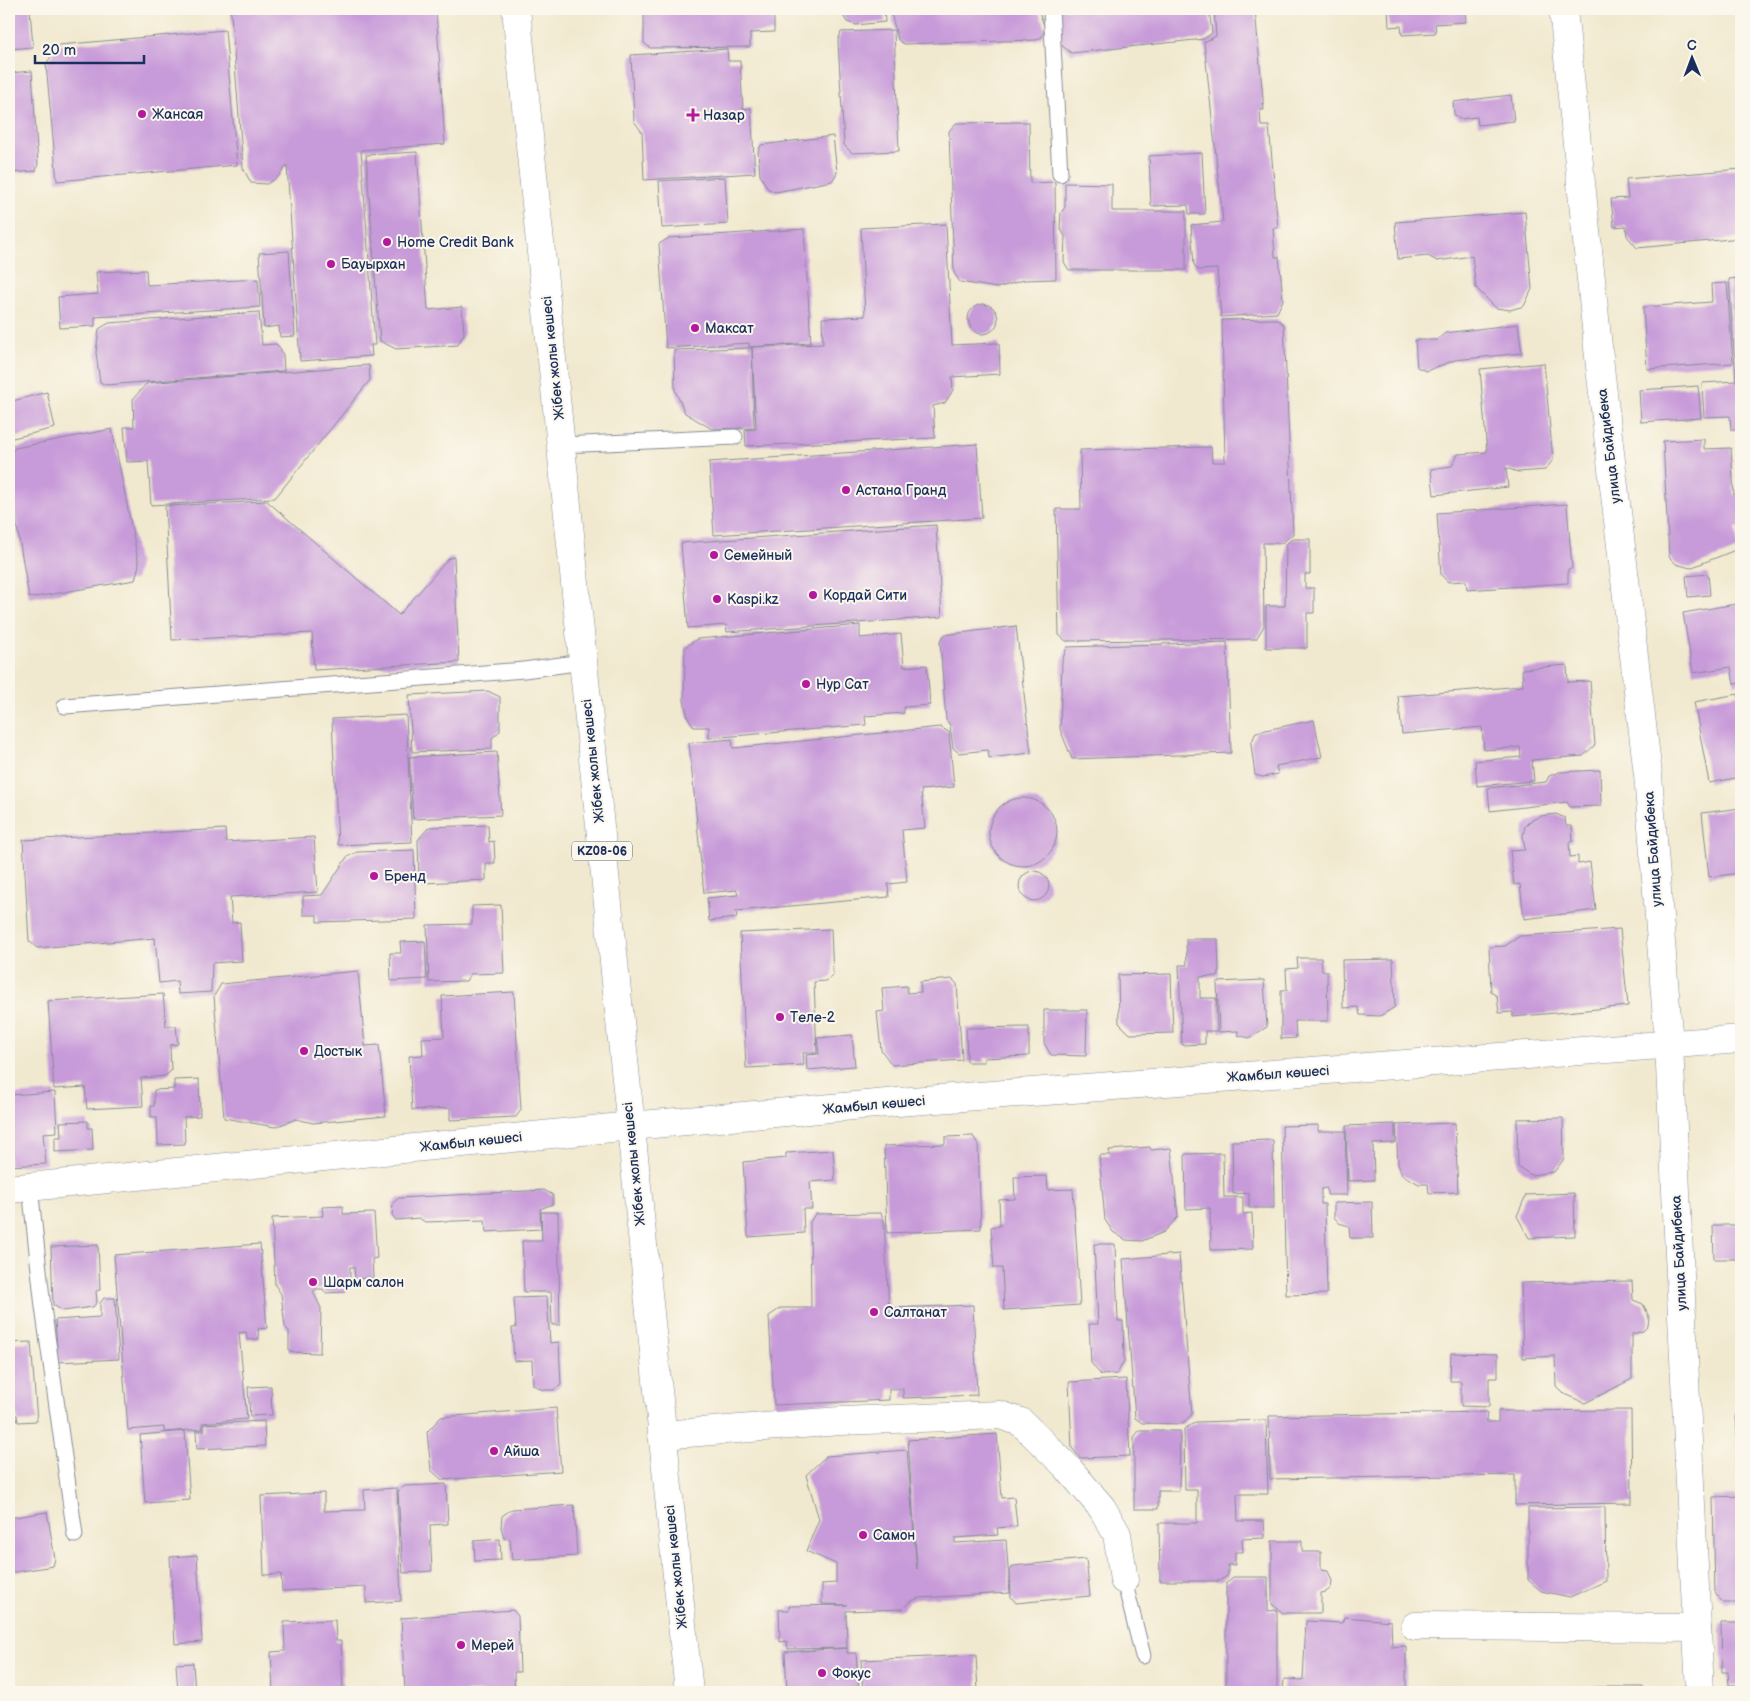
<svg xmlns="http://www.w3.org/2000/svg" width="1750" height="1701" font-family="'Balsamiq Sans',sans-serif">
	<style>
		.building { fill: #c79ad9 }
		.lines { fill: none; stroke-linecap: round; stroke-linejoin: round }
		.service-casing { stroke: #868c96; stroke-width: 17 }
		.minor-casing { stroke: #868c96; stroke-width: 29 }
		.trunk-casing { stroke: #868c96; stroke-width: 29 }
		.service { stroke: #fff; stroke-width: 15 }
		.minor { stroke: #fff; stroke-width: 28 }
		.trunk { stroke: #fff; stroke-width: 28 }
		.poi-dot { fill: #b5179e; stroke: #fbf7ec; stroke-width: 2 }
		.labels { text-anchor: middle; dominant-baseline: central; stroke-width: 4; stroke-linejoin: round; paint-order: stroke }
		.shield { fill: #fbf7ec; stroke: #5e6b89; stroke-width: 1 }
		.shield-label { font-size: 12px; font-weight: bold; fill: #1b2f5e }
		.poi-label { font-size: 14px; fill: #1b2f5e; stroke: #fbf7ec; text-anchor: start }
		.street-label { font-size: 14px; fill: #1b2f5e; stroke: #fbf7ec }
	</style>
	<rect width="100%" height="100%" fill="#fbf7ec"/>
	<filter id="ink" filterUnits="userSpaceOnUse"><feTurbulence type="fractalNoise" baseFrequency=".02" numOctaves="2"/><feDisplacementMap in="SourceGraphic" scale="10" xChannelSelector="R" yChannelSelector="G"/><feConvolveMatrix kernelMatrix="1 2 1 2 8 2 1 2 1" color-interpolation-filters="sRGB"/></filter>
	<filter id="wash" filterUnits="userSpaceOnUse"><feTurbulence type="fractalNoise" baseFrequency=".0096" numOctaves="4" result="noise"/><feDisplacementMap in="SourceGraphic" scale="20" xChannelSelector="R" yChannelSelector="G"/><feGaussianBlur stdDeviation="1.12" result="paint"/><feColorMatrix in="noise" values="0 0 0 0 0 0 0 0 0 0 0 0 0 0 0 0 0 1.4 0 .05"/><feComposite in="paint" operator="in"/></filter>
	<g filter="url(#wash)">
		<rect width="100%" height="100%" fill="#f1e9cf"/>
		<g id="blocks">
			<!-- building -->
			<g class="building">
				<path d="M9,9H30L33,47L9,49Z"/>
				<path d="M229,9H436L445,144L361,150L375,345H371L372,356L300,361L287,165L278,177L267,184L251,183L243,168L231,14Z"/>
				<path d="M644,9L774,10V32L750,33V47L650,48L644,43Z"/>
				<path d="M815,9H884L885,22L856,25L847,22L842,14Z"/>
				<path d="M890,9H1038L1045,28L1042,37L1036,40L904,44L898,40Z"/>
				<path d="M1055,9H1209L1212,33L1204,39L1071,53L1059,43Z"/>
				<path d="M1214,9H1255L1264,110H1260L1261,126H1269L1278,228H1273L1275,257H1279L1283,300L1277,313L1221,317L1217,269L1198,270L1194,265L1191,225L1223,222L1204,42L1216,36Z"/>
				<path d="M1388,9H1465L1466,22L1435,24L1436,33L1402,35L1401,26L1389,27Z"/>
				<path d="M225,30L237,165L57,181L46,64L59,45Z"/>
				<path d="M894,30L899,151L852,153L844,145L838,41L841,32Z"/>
				<path d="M727,49L728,61H740L743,109L751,108L755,173L644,180L642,132L634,121L631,55Z"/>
				<path d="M32,71L38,165L36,171L9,173V73Z"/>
				<path d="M1511,95L1514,121L1478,125L1477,117L1459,119L1454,114L1453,102Z"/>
				<path d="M1029,122L1030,183L1055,182L1056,279L1024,280L997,288L960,282L954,273L949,131L956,123Z"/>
				<path d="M833,136L837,173L832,181L776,192L768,189L760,175L758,152L761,145Z"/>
				<path d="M417,152L428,310L462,307L464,334L458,345L396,349L380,341L366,155Z"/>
				<path d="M1202,153L1205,214H1189L1188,205L1151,206L1149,156Z"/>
				<path d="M1741,169V238L1637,248L1627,236L1626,226L1614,227L1611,199L1628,198L1626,179Z"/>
				<path d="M725,177L728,224L662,228L659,181Z"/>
				<path d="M1065,183L1112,184V211H1186V270H1069L1064,262L1065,236L1060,228L1061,213L1065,207Z"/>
				<path d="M1525,212L1532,289L1524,306L1510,310L1496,308L1476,288L1472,256L1437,261L1428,256L1398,259L1395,222Z"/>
				<path d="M946,224L952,345L999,343L1000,374L952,377L953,390L945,403L933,406L935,438L746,446L745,430L756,429L752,347L823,344L822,318L865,316L861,228Z"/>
				<path d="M804,229L811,343L749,347V343L666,348L659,244L669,238Z"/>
				<path d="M289,251L295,336L280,337L279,326L264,328L259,253Z"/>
				<path d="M146,270L147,285L258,279L260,307L95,317V326L60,328L58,297L98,294L96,272Z"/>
				<path d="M1741,278V430H1731L1730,416L1704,417L1702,383L1736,381L1729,279Z"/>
				<path d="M1727,283L1733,363L1647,369L1643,307L1712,302L1711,284Z"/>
				<circle cx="983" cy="319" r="15"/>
				<path d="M259,312L262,345L276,344L280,348L283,355L284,371L106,385L100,382L96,353L99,329L109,323Z"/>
				<path d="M1277,319L1284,325L1293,534L1282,543H1263L1264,626L1256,639L1066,641L1059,635L1056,509H1081L1080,450L1211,447L1212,462H1225L1222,320Z"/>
				<path d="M1518,324L1522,353L1455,360L1426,371L1417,367L1415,340H1437L1445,333Z"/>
				<path d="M752,348L754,428L712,429L685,413L675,390L674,350Z"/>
				<path d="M1544,363L1553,460L1545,470L1518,472L1506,468L1508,487L1434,495L1431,469L1452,466L1458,454L1487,452L1480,369Z"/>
				<path d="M369,365L370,380L275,498L151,505L148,461L127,462L124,427H134L133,399L147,383Z"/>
				<path d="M1698,386L1701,418L1641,422L1639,390Z"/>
				<path d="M47,392L55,428L13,438H9V402Z"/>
				<path d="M112,429L139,565L135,580L29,598L9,478V456L15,448Z"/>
				<path d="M1704,439V449L1731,448L1734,495L1741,494V527L1736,528L1738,549L1690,568L1676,564L1669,557L1663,441Z"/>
				<path d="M977,444L982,518L714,535L709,462Z"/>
				<path d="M267,501L399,615L449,558L454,557L459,662L314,670L312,633L172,640L165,506Z"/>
				<path d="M1567,504L1572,569H1568V583L1467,590L1466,581L1448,582L1441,575L1437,513Z"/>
				<path d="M936,525L942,617L727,632L726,625L688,628L681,543Z"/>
				<path d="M1292,539H1310V574H1305V588H1314V613H1307V648H1266V606H1285L1286,544Z"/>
				<path d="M1708,574L1710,595L1688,597L1686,576Z"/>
				<path d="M1736,604L1741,612V683L1734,684L1731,667L1693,673L1683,613Z"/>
				<path d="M860,625V638L901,634L904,667L927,665L930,705L904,707V713L865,716L866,725L709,738V727H694L688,718L684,701L685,647L697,639Z"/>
				<path d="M1016,626L1031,753L989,758L988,750L959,753L953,748L950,725L946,720L940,642L944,635Z"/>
				<path d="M1227,642L1231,753L1072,759L1060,729L1062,661L1067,647Z"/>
				<path d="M1567,665L1568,682L1590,681L1595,745L1583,756L1532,760L1534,781L1477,786L1475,761L1521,757L1520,747L1484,750L1482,727L1402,734L1398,696L1523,686L1522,669Z"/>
				<path d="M488,691L500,697V731L492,738V749L412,752L409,695Z"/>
				<path d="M1738,694L1739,702L1741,701V777L1709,783L1694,702Z"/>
				<path d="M406,715L412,842L338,845L332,719Z"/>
				<path d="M1314,720L1322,757L1276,766L1278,774L1263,777L1255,775L1251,744L1256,732Z"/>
				<path d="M940,727L949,732L954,787L921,790L925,828L902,830L907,882L888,884L889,897L736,911L737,918L709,921L707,898L738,895L737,890L704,893L689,743L732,739L733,748Z"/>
				<path d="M497,752L501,815L413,819L409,757Z"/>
				<path d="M1600,770L1601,806L1570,807L1567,802L1490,811L1488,788L1546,782L1549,776L1559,772Z"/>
				<circle cx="1023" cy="832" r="34"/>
				<path d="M1741,808V873L1709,877L1702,813Z"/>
				<path d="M1556,814L1565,818L1566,826H1572L1573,841L1569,842L1570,857L1578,856V864L1590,862L1596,910L1524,919L1520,884L1514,885L1510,851L1525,850L1523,836L1525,826L1530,821L1541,816Z"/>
				<path d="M488,825L489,842L494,841L495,863H486V880L424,883L419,877L418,840L429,827Z"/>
				<path d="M225,829L226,842L314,837L318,892L230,897L232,923L240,922L242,961L212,963L211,992L178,994L177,981L159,983L155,938L37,948L29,941L23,840Z"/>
				<path d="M414,850L416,919L317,922V915H303V896L322,895L347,857L357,852Z"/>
				<circle cx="1034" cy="886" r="15"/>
				<path d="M501,905L504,973L470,974L466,981L429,982L427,925L472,924V906Z"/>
				<path d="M831,929L833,976L825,981L814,982L817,1053H803L804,1065L746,1068L740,933Z"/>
				<path d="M1620,929L1628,1006L1513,1017V1012L1499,1013L1497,996L1491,992L1489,947L1505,946L1520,936Z"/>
				<path d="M1186,939H1218L1219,976L1200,977V998H1216L1217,1031H1205V1044L1182,1045L1179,965H1187Z"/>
				<path d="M425,941L427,979L391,981L390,953H401L400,942Z"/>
				<path d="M1297,958H1321L1322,971H1327L1328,1021H1295L1296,1038L1281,1039V990H1287L1286,969L1298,968Z"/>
				<path d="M1393,959L1395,1007L1380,1016L1360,1015L1358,1007L1343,1008L1342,960Z"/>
				<path d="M358,971L365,1046L379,1045L386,1116L313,1123L296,1119L275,1127L224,1118L214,996L221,984Z"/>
				<path d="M1171,974L1173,1033L1130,1034L1119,1023L1118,975Z"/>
				<path d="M952,979L957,984L962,1060L892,1065L881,1050L877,1012L884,1011L882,988L907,986V993L921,992L920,982Z"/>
				<path d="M1264,980L1267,1027L1249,1038L1238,1035V1031L1219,1032L1217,982Z"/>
				<path d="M514,992L521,1110L516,1117L450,1120V1108L412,1110L409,1056L423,1055L422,1038L444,1037L442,996Z"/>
				<path d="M163,994L166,1026H176L178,1044L170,1045L171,1071L165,1076L141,1078L143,1106L87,1109L85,1087L54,1089L48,1001Z"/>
				<path d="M1044,1010H1087L1086,1056L1051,1055L1044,1043Z"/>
				<path d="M1029,1027V1056L984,1058V1062H967L966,1028Z"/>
				<path d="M852,1035L855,1066L807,1070L806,1055L819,1054L817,1038Z"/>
				<path d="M199,1079L200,1116L184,1117L185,1144L158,1145L157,1117H151V1106H154V1090L174,1089V1080Z"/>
				<path d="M55,1092L57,1132L43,1133L46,1164L9,1166V1095Z"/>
				<path d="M1563,1118L1564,1159L1554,1172L1531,1175L1518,1167L1517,1119Z"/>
				<path d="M88,1121V1128H92L93,1150L55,1152V1137H61L60,1122Z"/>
				<path d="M1455,1123L1458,1192L1429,1193L1428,1184H1419L1402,1175L1398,1164L1396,1125Z"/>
				<path d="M1395,1124V1143L1373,1144L1374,1180L1348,1181L1346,1126Z"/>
				<path d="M1318,1125V1131H1345L1347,1195H1327V1188L1321,1189V1204H1325L1327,1294L1286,1295L1282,1126Z"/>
				<path d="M973,1136L978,1144L981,1229L887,1233L884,1146L945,1144V1137Z"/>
				<path d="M1273,1140L1274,1208H1249V1193L1233,1194L1232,1141Z"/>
				<path d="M1150,1147L1151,1150L1171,1148L1178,1217L1164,1232L1142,1241L1126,1240L1113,1232L1105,1220L1099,1155H1110L1109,1150Z"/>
				<path d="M833,1150L835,1180L810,1182L812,1209H803L804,1233L748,1237L743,1162L786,1158V1153Z"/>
				<path d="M1223,1153L1224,1197H1243V1214L1252,1213L1253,1249L1211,1250L1210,1208L1186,1209L1185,1154Z"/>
				<path d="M1047,1176L1048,1190L1073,1189L1080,1305L1004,1310L1002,1268H994L991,1227L1000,1226L999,1200L1015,1199L1014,1177Z"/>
				<path d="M544,1190L553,1195V1204L540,1209L541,1229L486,1232L485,1220L425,1222L419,1218L396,1220L392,1215L393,1203L399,1198Z"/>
				<path d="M1574,1193L1575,1236L1529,1238L1517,1216L1526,1195Z"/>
				<path d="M1372,1202L1373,1238H1350L1349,1226L1339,1223L1334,1217V1203Z"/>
				<path d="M343,1206V1214L374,1213L377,1258L372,1259L373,1278L355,1279L354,1267H350V1285L345,1292L325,1293L323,1289H316L313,1292L321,1308L320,1353L289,1352V1331L285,1327L281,1294L275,1285L272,1218L323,1216L322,1207Z"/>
				<path d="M541,1212H558L560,1325H552L551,1292H524L522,1241H542Z"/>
				<path d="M881,1213L884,1221L889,1308L973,1305L977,1395L903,1398V1389H889V1400L774,1405L769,1316L781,1308H811L810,1222L815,1214Z"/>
				<path d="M1713,1225H1741V1259H1714Z"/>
				<path d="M260,1244L267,1328L258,1329L259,1339L247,1340L246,1332L239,1333L247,1419L202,1423L203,1429L164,1432V1427L128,1430L114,1255Z"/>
				<path d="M1094,1244H1115L1118,1321H1123L1124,1361L1117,1374L1101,1375L1091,1363L1089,1324H1098Z"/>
				<path d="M98,1245L100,1290L96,1291L97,1302L93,1307L63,1311L53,1305L51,1247Z"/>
				<path d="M1179,1254L1192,1414L1183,1424L1142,1423L1135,1418L1123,1259Z"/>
				<path d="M1632,1281L1633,1300L1643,1304L1649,1317L1648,1326L1643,1331L1632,1334V1379L1585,1403L1564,1394L1556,1386L1555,1356L1523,1358L1521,1283Z"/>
				<path d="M547,1297L550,1343L559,1342L561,1385L554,1390H543L533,1385L532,1360L514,1361L512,1328H516L514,1298Z"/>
				<path d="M104,1298H115L119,1359L58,1362L55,1320L100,1317V1303Z"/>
				<path d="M31,1342L37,1421L18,1422L17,1415L9,1416V1343Z"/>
				<path d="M1451,1353L1498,1354V1378H1489V1407L1461,1406V1381H1450Z"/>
				<path d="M1126,1379L1130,1456L1080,1458L1072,1448L1069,1382Z"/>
				<path d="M271,1386L272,1415L250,1416L248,1387Z"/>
				<path d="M556,1408L561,1471L442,1480L431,1470L427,1432L441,1417Z"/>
				<path d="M1631,1410L1632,1503L1515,1505V1475L1270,1479L1269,1416L1487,1412L1486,1422H1498V1411Z"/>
				<path d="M1736,1414H1741V1476H1739Z"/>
				<path d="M1266,1420L1268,1494H1237L1238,1521H1264L1265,1538L1242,1539L1243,1552H1235V1565H1228V1575L1219,1581H1160L1159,1523H1197V1490H1185L1184,1429L1196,1422Z"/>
				<path d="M264,1421L265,1446L197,1449L196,1431H204V1424Z"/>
				<path d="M185,1431L190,1500L145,1503L140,1435Z"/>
				<path d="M1139,1431H1180L1179,1491H1158V1509H1134V1437Z"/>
				<path d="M997,1434L1002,1498L1014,1497L1017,1526L997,1528L998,1535L955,1538V1543L1006,1540L1010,1593L919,1598L909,1602L903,1609L846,1611L847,1648L788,1649L787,1641L780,1642L779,1610H789V1606L847,1605L822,1604V1584L836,1583V1564L806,1551L819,1519L806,1475L826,1456L907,1450L917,1569L908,1440Z"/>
				<path d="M446,1484L448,1524L430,1525L432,1571L403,1573L398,1491L405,1486Z"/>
				<path d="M397,1488L401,1601L366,1603V1587L282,1591L281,1574L264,1575L261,1496L324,1493V1511L365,1510L364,1490Z"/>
				<path d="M1741,1496V1603H1724L1715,1594L1713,1497Z"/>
				<path d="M574,1505L577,1556L512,1560L510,1539L504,1538L501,1527L502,1516L512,1509Z"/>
				<path d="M1605,1507L1606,1581L1570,1597L1541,1591L1528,1580V1508Z"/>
				<path d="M47,1512L55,1559L53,1566L9,1573V1518Z"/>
				<path d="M500,1539L501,1560L475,1561L474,1541Z"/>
				<path d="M1272,1541H1302V1552H1321V1570L1328,1571L1332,1581L1331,1588L1326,1592L1321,1593V1613H1283L1272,1604Z"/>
				<path d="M197,1555L202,1642L175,1644L170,1557Z"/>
				<path d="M1086,1559L1090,1596L1016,1603L1011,1597L1010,1571L1013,1566Z"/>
				<path d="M1233,1577H1268V1611L1277,1610V1692H1226V1583Z"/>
				<path d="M513,1610L518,1616L520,1672H514L515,1692H405L401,1618Z"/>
				<path d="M1344,1617L1391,1621L1392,1647L1406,1646V1689L1401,1688V1692H1283L1284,1679L1303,1680L1306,1621L1342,1623Z"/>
				<path d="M335,1620L336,1641H341L343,1692H273L271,1652L285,1651L284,1622Z"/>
				<path d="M1721,1623H1741V1685H1729L1728,1672H1722Z"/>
				<path d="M847,1648V1653H856L859,1692H787L785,1652Z"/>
				<path d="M976,1655L978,1692H863L861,1660Z"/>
				<path d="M193,1663L195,1692H178L176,1664Z"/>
				<path d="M1501,1687V1692H1486V1688Z"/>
				<rect x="1571" y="1687" width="72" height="5"/>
			</g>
		</g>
	</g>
	<g filter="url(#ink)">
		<use href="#blocks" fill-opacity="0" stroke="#868c96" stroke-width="1"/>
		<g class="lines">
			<!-- service casing -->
			<g class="service-casing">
				<g id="service">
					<path d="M1051,9L1060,174"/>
					<path d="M562,445L735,437"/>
					<path d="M65,706L524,670L583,662"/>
					<path d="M30,1187L43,1307L75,1535"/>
					<path d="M1124,1580L1143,1656"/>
				</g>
			</g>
			<!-- minor casing -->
			<g class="minor-casing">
				<g id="minor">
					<path d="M1563,9L1601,376L1648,775L1669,1045L1700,1692"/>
					<path d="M9,1189L631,1126L898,1102L1741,1039"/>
					<path d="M662,1435L840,1421L1000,1415L1021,1422L1067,1467L1102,1508L1117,1534L1124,1580"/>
					<path d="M1415,1626L1697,1628"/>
				</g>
			</g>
			<!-- trunk casing -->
			<g class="trunk-casing">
				<path id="trunk" d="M516,9L689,1692"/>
			</g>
			<!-- service -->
			<use href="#service" class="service"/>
			<!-- minor -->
			<use href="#minor" class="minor"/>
			<!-- trunk -->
			<use href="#trunk" class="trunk"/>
		</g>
	</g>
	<!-- markers -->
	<g class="poi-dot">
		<circle cx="142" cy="114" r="5"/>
		<path d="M690.5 107.5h5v5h5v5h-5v5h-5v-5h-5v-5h5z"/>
		<circle cx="387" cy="242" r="5"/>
		<circle cx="331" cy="264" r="5"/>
		<circle cx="695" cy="328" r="5"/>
		<circle cx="846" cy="490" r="5"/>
		<circle cx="714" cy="555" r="5"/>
		<circle cx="813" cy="595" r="5"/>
		<circle cx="717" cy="599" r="5"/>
		<circle cx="806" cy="684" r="5"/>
		<circle cx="374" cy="876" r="5"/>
		<circle cx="780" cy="1017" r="5"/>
		<circle cx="304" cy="1051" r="5"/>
		<circle cx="313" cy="1282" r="5"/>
		<circle cx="874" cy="1312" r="5"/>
		<circle cx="494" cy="1451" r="5"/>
		<circle cx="863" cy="1535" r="5"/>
		<circle cx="461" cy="1645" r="5"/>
		<circle cx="822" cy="1673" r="5"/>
	</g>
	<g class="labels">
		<!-- shield labels -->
		<rect class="shield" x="572" y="841.5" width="60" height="19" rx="4"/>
		<g class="shield-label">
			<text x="602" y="851">KZ08-06</text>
		</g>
		<!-- poi labels -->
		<g class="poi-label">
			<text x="152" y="114">Жансая</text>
			<text x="703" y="115">Назар</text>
			<text x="397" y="242">Home Credit Bank</text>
			<text x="341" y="264">Бауырхан</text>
			<text x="705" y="328">Максат</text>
			<text x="856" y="490">Астана Гранд</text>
			<text x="724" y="555">Семейный</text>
			<text x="823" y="595">Кордай Сити</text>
			<text x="727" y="599">Kaspi.kz</text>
			<text x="816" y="684">Нур Сат</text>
			<text x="384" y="876">Бренд</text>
			<text x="790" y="1017">Теле-2</text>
			<text x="314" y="1051">Достык</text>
			<text x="323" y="1282">Шарм салон</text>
			<text x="884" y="1312">Салтанат</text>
			<text x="504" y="1451">Айша</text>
			<text x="873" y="1535">Самон</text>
			<text x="471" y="1645">Мерей</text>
			<text x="832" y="1673">Фокус</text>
		</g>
		<!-- street labels -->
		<g class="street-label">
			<text transform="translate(553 358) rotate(-96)">Жібек жолы көшесі</text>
			<text transform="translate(1609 446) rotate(-97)">улица Байдибека</text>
			<text transform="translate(593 761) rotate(-96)">Жібек жолы көшесі</text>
			<text transform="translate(1653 849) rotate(-94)">улица Байдибека</text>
			<text transform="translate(1278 1074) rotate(-4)">Жамбыл көшесі</text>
			<text transform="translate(874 1105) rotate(-5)">Жамбыл көшесі</text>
			<text transform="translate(471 1142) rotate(-6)">Жамбыл көшесі</text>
			<text transform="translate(634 1164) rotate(-96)">Жібек жолы көшесі</text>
			<text transform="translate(1679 1253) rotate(-93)">улица Байдибека</text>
			<text transform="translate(676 1567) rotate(-96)">Жібек жолы көшесі</text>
		</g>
	</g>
	<!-- margin -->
	<rect width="1750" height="1701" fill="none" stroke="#fbf7ec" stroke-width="30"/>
	<!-- north arrow -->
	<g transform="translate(1692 58) rotate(359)" stroke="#fbf7ec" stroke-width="4" paint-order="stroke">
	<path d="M0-4L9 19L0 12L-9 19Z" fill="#1b2f5e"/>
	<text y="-8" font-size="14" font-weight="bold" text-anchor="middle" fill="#1b2f5e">С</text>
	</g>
	<!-- scale -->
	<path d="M35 55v8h109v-8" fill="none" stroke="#1b2f5e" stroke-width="2.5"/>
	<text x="42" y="55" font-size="15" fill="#1b2f5e" stroke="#fbf7ec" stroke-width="4" paint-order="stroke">20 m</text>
</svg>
